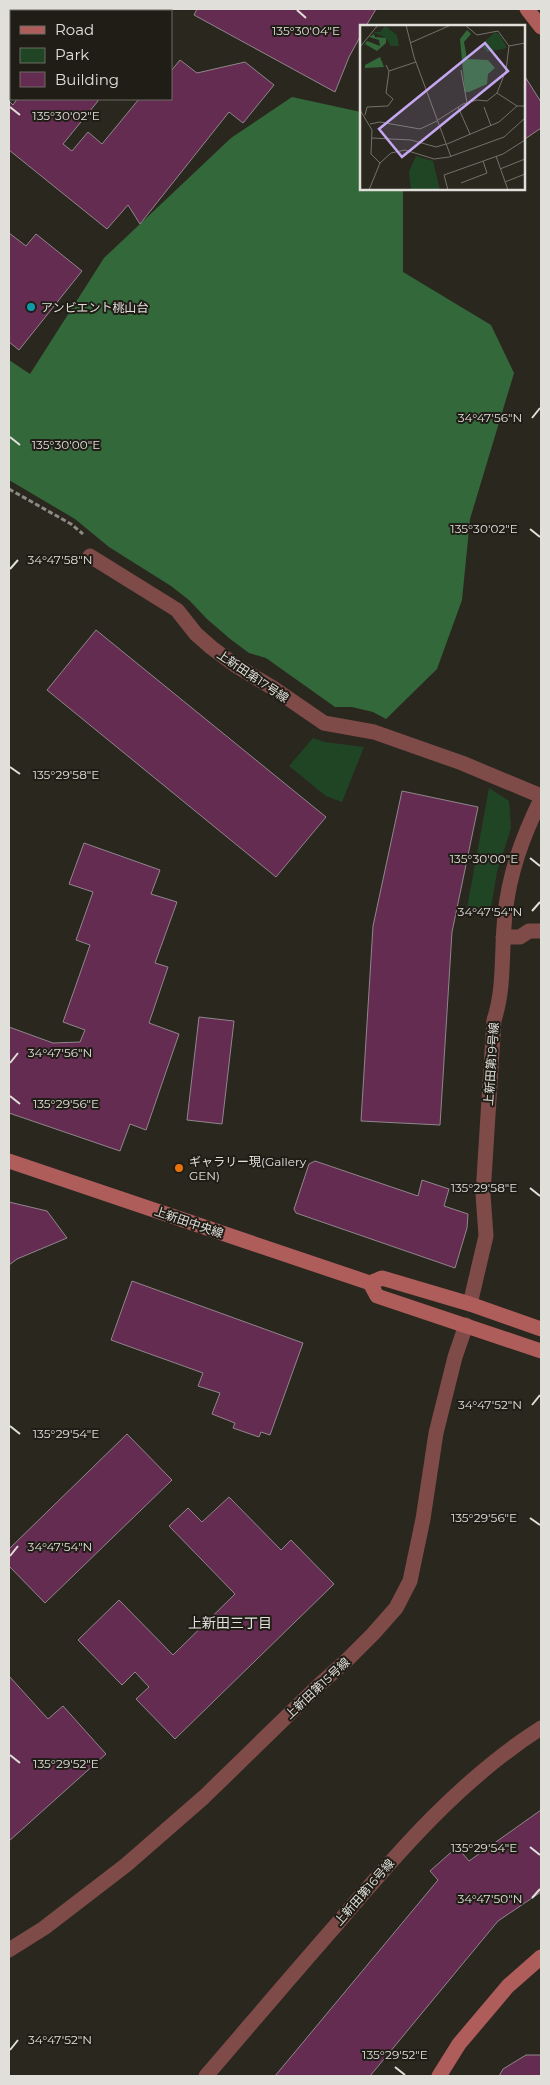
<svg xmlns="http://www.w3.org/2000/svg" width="550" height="2085" font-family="Montserrat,'Noto Sans JP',sans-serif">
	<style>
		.green { fill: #204525 }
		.forest { fill: #33693a }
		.building { fill: #642c51; stroke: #90868c }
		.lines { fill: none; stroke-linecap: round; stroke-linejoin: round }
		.path { stroke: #8d8a84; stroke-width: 3; stroke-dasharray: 5 2.5; stroke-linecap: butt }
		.street { stroke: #7e4b48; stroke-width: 15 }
		.secondary { stroke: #ae5d5a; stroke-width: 15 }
		.ticks { fill: none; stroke: #e1dfda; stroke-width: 2 }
		.culture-dot { fill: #0f9aa8; stroke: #201d16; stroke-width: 2 }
		.food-dot { fill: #e8710a; stroke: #201d16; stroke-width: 2 }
		.labels { text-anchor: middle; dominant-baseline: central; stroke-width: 4; stroke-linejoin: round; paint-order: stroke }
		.poi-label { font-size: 12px; fill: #e1dfda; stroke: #201d16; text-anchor: start }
		.street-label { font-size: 12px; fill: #e1dfda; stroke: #201d16 }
		.neighbourhood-label { font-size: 14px; fill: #e1dfda; stroke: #201d16 }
		.inset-road { fill: none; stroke: #73716a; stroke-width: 1 }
		.view { fill: #c5a7f1; fill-opacity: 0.15; stroke: #c5a7f1; stroke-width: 2.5 }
		.inset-edge { fill: none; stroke: #e1dfda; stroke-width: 2.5 }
		.ticks-label { font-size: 12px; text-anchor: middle; fill: #e1dfda; stroke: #201d16; stroke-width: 4; stroke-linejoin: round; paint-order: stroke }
	</style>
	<rect width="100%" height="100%" fill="#2a271f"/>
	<!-- green -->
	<g class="green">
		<path d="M9,9H163L161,11H11V70H9Z"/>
		<path d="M313,738L325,742L364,747L342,802L326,796L289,766Z"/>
		<path d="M489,788L509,801L511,828L497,872L490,914L467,908Z"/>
	</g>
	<!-- forest -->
	<path class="forest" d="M292,97L361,112V189H403V272L491,325L514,373L470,519L462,600L437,669L386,719L373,712L352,707H335L266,658L249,653L229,638L207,619L189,600L171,586L109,547L75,519L9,480V360L30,374L104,258L231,138Z"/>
	<!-- building -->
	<g class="building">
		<path d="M197,9H376L366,26H361V35L349,57L335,92L194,15Z"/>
		<path d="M180,60L197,73L245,62L274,85L243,123L229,112L140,224L128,205L107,229L9,150V101L13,105L17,99H98V101L63,144L72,151L88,132L102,144L139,99H171V71Z"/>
		<path d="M524,75L541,102V128L525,139Z"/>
		<path d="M9,233L26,246L36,234L82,271L19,350L9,342Z"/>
		<path d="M96,630L326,817L276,877L47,690Z"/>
		<path d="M402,791L478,807L452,932L440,1125L361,1121L373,926Z"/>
		<path d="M84,843L160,870L151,894L177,902L155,963L168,967L149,1023L179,1034L146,1130L130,1124L120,1151L9,1113V1027L53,1043L80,1042L85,1030L63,1022L90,945L76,940L93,892L69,884Z"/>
		<path d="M199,1017L234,1021L222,1124L187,1120Z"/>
		<path d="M315,1161L418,1196L422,1180L449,1189L444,1206L468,1214L467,1228L455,1268L296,1213L294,1209L309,1164Z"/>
		<path d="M9,1202L47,1211L67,1238L17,1259L9,1265Z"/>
		<path d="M132,1281L303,1343L270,1435L261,1432L259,1437L233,1428L235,1423L212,1414L220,1393L198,1386L203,1373L111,1340Z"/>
		<path d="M127,1434L172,1480L45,1603L9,1566V1549Z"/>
		<path d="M229,1497L281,1550L291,1540L334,1584L175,1739L136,1699L149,1687L135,1672L122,1685L78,1640L119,1600L173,1655L235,1594L169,1526L188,1508L202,1522Z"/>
		<path d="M9,1676L48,1719L63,1706L106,1754L9,1841Z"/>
		<path d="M541,1810V1892L498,1921L370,2076H275L438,1880L430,1871L457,1847L469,1861Z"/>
		<path d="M526,2055H541V2076H499L503,2069Z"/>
	</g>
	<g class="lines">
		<!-- path -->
		<path class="path" d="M9,489L71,524L83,534"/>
		<!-- street -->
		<g class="street">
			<path d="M90,556L177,610L196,634L212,648L235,665L273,688L324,723L374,732L462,763L541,796"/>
			<path d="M503,937H520L529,931H541"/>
			<path d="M470,1304L486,1236L483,1194L494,1020C505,988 501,950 505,915C509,873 523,836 541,799"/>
			<path d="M9,1950L44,1928L126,1865L204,1797L318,1686L347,1660L373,1634L396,1608L410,1581L423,1519L436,1433L455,1357L466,1325"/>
			<path d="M206,2076C250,2025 293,1974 337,1924C398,1852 461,1779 541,1728"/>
		</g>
		<!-- secondary -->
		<g class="secondary">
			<path d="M527,9L541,27"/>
			<path d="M9,1161L370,1283L382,1278L470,1304L541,1329"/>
			<path d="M370,1283L377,1296L541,1351"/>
			<path d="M439,2076L459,2044L508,1986L541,1957"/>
		</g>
	</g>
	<!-- ticks -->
	<path class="ticks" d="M297,10L306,18M10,107L20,115M532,418L540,408M10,437L20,445M530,529L540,537M10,569L18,560M10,767L20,774M530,858L540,866M532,911L540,902M10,1063L18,1053M10,1096L20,1104M530,1188L540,1196M532,1405L540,1395M10,1426L20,1434M530,1518L540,1525M10,1556L18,1546M10,1755L20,1763M530,1847L540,1855M532,1898L540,1889M10,2050L18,2040M395,2067L405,2075"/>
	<!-- markers -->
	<circle class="culture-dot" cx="31" cy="307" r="5"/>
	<circle class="food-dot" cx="179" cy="1168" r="5"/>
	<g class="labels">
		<!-- poi labels -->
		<g class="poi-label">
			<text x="41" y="307">アンビエント桃山台</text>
			<text x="189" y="1161">ギャラリー現(Gallery<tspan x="189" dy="14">GEN)</tspan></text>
		</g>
		<!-- street labels -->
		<g class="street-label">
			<text transform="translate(253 676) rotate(34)">上新田第17号線</text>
			<text transform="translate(491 1064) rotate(-86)">上新田第19号線</text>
			<text transform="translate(189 1222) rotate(19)">上新田中央線</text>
			<text transform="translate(317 1688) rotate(-43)">上新田第15号線</text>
			<text transform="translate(364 1892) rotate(-49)">上新田第16号線</text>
		</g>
		<!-- neighbourhood labels -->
		<g class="neighbourhood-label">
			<text x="230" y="1623">上新田三丁目</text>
		</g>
	</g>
	<!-- overview -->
	<g transform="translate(360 25)">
		<rect width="165" height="165" fill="#2a271f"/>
		<path d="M25,1L37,10L39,21H31L26,13L13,7H20ZM135,7L140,10L147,23L127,27L121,20ZM56,131L73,136L80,165H51L49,147Z" fill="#204525"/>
		<path d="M107,5L111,9L104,17L107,34L128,35L135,43L128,49L127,59L109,67H105L100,14ZM14,9L15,12L26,13V18L17,26L5,19L7,16L20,21L19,15L9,12ZM20,32L24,42L5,43V40Z" fill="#33693a"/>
		<path class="inset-road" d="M46,0L54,32L91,132M105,0L117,10L138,6L149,21M50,18L91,0M149,21L165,18M0,22L18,0M101,45L107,78M29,46L56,37M137,68L146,45L149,21M98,82L110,109M124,82L131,101M0,85L12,105L11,129L20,138M5,90L7,82L28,81L33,74L26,68L29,46L26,40M78,95L103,79L117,75L127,76L137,68L157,81M10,99L20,97L60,104L77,96M12,113L51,115L76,122L86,119M87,119L139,97L157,81H165M136,131L148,165M140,144L165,134M145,157L165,149M101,158L127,148L123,136M9,165L20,138L31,128L45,125L74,134L89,132L144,112L165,93M88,165L84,150L143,129L165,115"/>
		<path class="view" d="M125,18L148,46L42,132L19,104Z"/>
		<rect width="165" height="165" class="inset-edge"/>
	</g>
	<g class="ticks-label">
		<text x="306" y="35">135°30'04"E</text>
		<text x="66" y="120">135°30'02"E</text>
		<text x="490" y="422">34°47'56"N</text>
		<text x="66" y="449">135°30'00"E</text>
		<text x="484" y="533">135°30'02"E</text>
		<text x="60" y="564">34°47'58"N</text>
		<text x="66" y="779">135°29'58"E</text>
		<text x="484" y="863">135°30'00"E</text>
		<text x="490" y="916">34°47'54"N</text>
		<text x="60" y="1057">34°47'56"N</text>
		<text x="66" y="1108">135°29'56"E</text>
		<text x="484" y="1192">135°29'58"E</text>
		<text x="490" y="1409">34°47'52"N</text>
		<text x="66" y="1438">135°29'54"E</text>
		<text x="484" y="1522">135°29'56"E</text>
		<text x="60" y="1551">34°47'54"N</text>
		<text x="66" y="1768">135°29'52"E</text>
		<text x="484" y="1852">135°29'54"E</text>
		<text x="490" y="1903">34°47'50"N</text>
		<text x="60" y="2044">34°47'52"N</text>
		<text x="395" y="2059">135°29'52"E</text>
	</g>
	<!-- border -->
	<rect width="550" height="2085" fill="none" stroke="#e1dfda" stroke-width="20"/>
	<!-- legend -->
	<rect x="10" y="10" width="162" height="90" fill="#201d16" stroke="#6d6b64"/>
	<rect x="20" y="26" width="25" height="8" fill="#ae5d5a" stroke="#6d6b64"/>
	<text x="55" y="35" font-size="15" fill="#e1dfda">Road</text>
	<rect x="20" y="48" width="25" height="15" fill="#204525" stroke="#6d6b64"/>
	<text x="55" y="60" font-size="15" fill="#e1dfda">Park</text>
	<rect x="20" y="72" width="25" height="15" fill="#642c51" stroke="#6d6b64"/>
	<text x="55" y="85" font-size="15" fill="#e1dfda">Building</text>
</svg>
